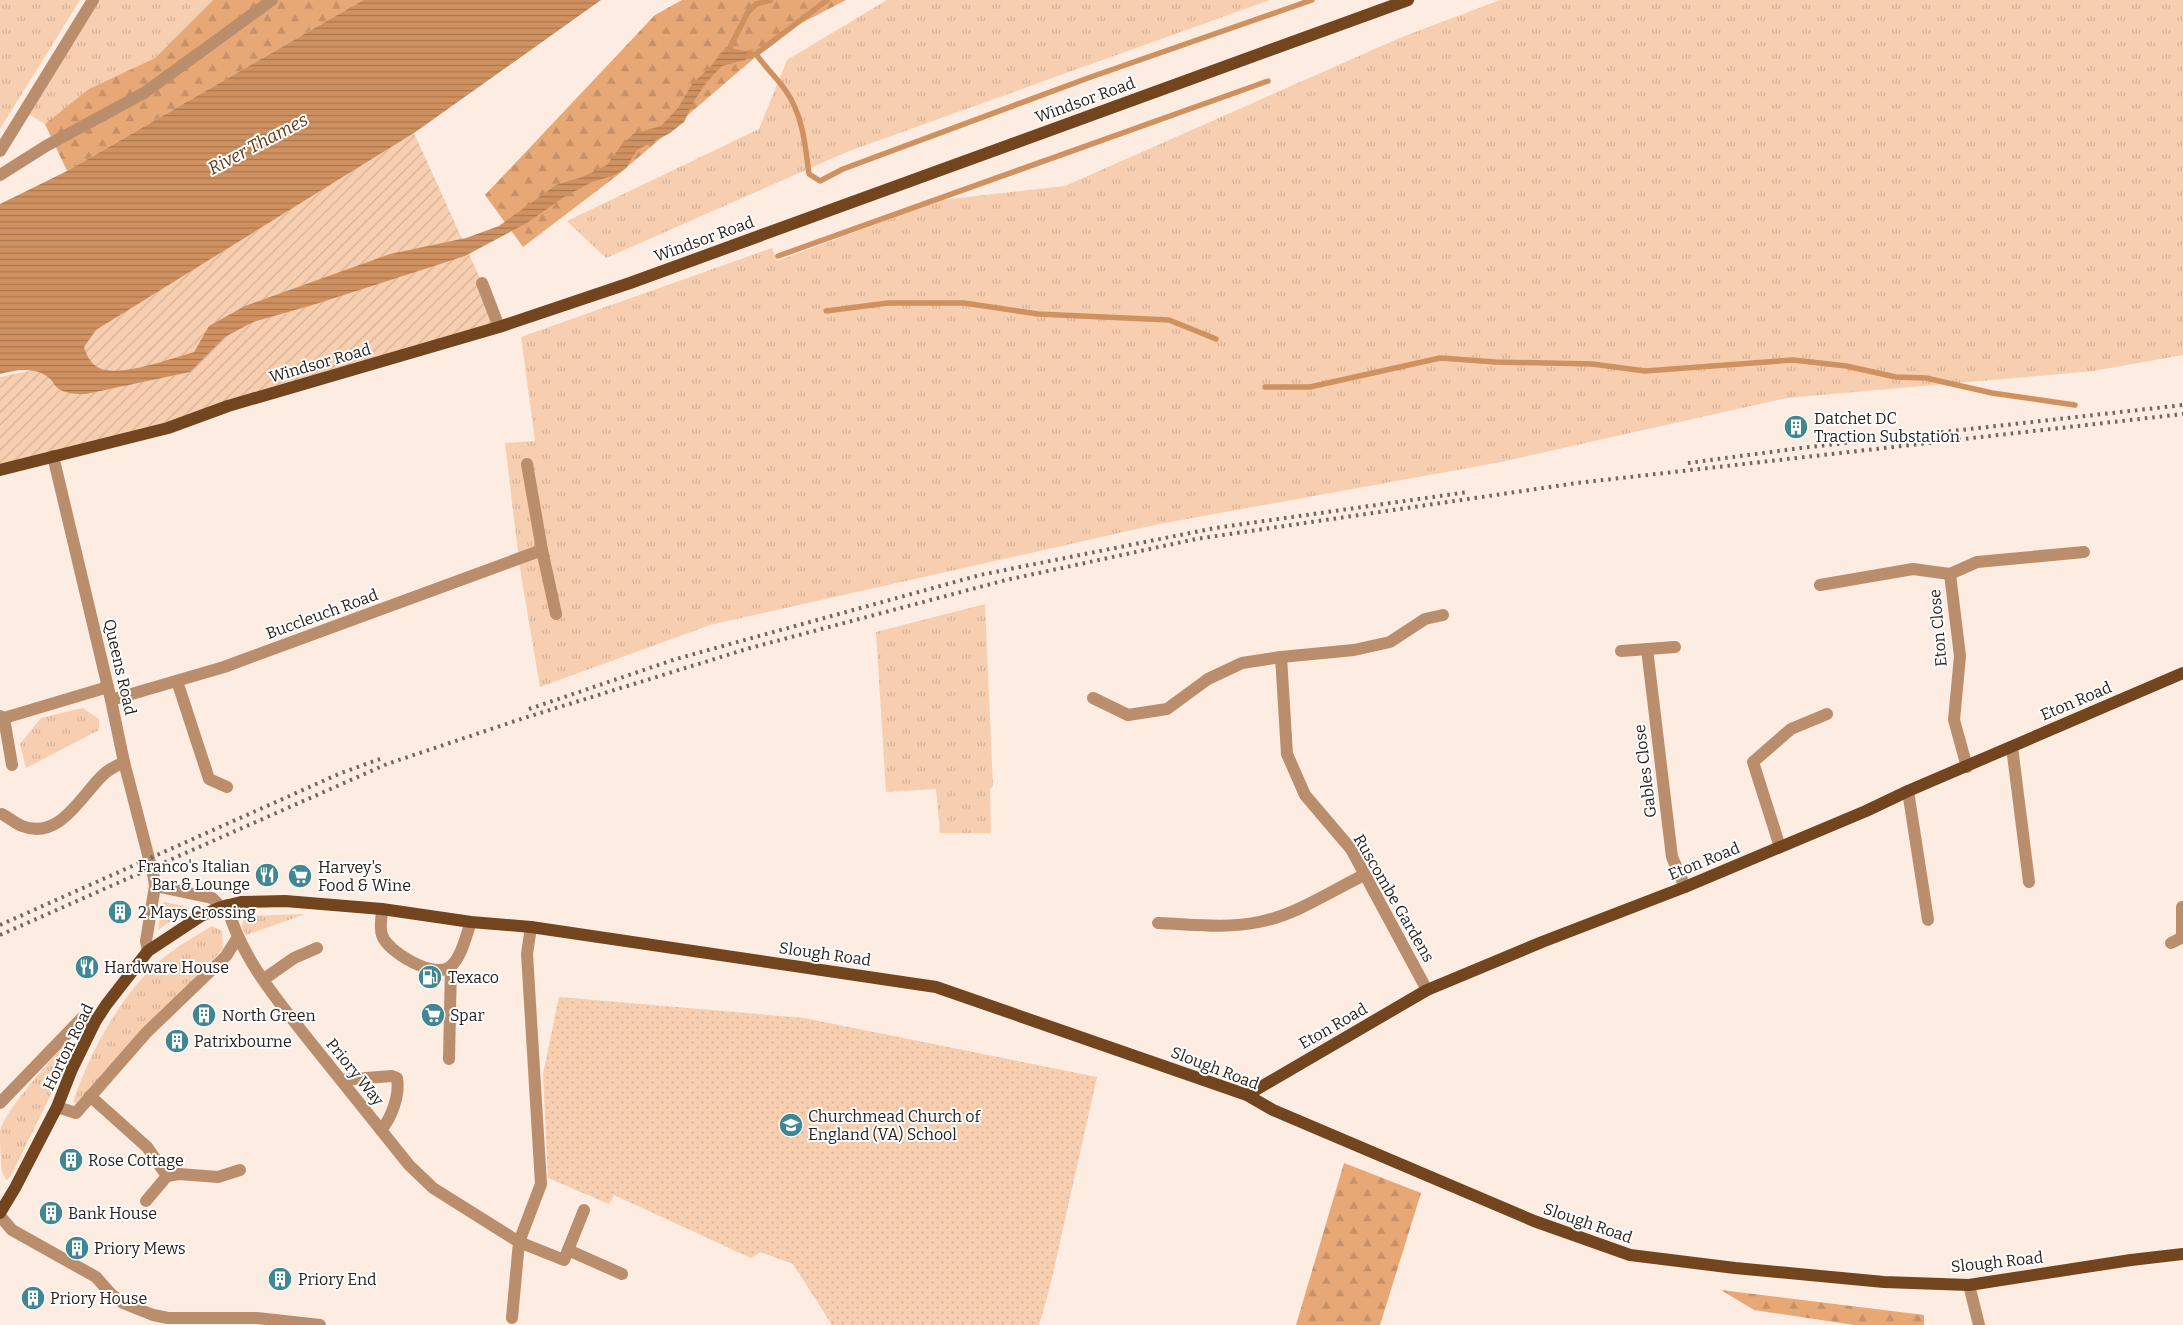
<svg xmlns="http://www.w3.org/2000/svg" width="2183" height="1325" font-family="Bitter,serif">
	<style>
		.grass { fill: url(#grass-tufts) }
		.forest { fill: url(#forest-firs) }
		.park { fill: url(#park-dots) }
		.garden { fill: url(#garden-furrows) }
		.water { fill: url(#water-rules) }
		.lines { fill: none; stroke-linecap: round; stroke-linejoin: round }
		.stream { stroke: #d09160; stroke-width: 5.5 }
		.minor { stroke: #ba8e6c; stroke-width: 12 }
		.major { stroke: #72451f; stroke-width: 12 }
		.rail { stroke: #6f6760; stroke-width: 4; stroke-dasharray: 2.5 5; stroke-linecap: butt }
		.labels { text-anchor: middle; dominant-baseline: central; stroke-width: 4; stroke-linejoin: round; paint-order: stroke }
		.street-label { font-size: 16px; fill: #27221e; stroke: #fff }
		.poi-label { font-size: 16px; fill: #27221e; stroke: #fff; text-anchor: start }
		.water-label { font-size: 18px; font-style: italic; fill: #653a15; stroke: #fff }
	</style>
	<defs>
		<pattern id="grass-tufts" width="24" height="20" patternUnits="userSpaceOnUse" patternTransform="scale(1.25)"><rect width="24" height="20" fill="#f7cfb0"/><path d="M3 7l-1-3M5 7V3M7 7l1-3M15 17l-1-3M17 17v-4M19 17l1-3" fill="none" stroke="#d4b197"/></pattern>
		<pattern id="forest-firs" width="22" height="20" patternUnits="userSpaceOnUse" patternTransform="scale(1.25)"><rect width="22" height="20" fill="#e8a876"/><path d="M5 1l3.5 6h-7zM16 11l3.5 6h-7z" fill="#c79066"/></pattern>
		<pattern id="park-dots" width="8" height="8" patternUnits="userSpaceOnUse" patternTransform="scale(1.25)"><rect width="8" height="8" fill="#f7cfb0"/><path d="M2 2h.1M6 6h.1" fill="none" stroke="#d4b197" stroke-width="1.8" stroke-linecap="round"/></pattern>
		<pattern id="garden-furrows" width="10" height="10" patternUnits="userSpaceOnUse" patternTransform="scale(1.25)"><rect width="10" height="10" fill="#f7cfb0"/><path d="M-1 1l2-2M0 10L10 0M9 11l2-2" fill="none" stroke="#d4b197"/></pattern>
		<pattern id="water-rules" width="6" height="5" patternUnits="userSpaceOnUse" patternTransform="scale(1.25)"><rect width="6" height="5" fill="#d09160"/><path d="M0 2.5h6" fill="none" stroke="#a9764f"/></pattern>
	</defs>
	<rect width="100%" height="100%" fill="#fcece1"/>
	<!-- grass -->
	<g class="grass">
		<path d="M0,0H80L0,129Z"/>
		<path d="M97,0H213L155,58L89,90L45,124L28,114Z"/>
		<path d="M887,0H1270L849,151L606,258L567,221L759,129L787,60Z"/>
		<path d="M1500,0H2183V355L2093,371L1787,398L1501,462L1159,524L710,625L540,687L520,569L505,443L535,441L521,337L772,248L777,261L941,200L1065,186L1402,37Z"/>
		<path d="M985,604L993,786L990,789L991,833H940L936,789L886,792L876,632Z"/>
		<path d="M83,708L99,719V730L26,768L20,744L41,718Z"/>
		<path d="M165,902L190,908L158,930L162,904Z"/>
		<path d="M305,914L246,935C240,927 241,924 247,916Z"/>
		<path d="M212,926L222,931L223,949L151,1022L78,1103L73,1102C90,1051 124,988 167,955C181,944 197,935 212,926Z"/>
		<path d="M62,1047L71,1053L12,1174L7,1180C1,1173 1,1167 1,1159C0,1150 0,1140 0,1131C5,1110 47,1065 62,1047Z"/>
	</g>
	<!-- forest -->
	<g class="forest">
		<path d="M213,0H363L67,171L45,124L89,89L155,58Z"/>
		<path d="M682,0H846L786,31L619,174L523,247L485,195L655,15Z"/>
		<path d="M1344,1163L1421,1193L1380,1325H1296Z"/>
		<path d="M1721,1290L1924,1315V1325H1854L1754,1310Z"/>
	</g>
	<!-- park -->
	<path class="park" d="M559,997L804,1018L1097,1077L1049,1291L1039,1325H832L793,1264L761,1252L751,1258L614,1195L609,1204L548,1178L543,1074Z"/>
	<!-- garden -->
	<path class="garden" d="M414,133L482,283L499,327L168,428L0,468V377L29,371Z"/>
	<!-- water -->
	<path class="water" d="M363,0H601L414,133L96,330L84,347C87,356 90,363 99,368C118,378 173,358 194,352L209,326L245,306L390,254L466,238L499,226L556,185L582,177L607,165L620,147L633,134L661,126L678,108L692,84L711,66L726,47L745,51L754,49L745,60L722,66L706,83L694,101L684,122L670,133L637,150L626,168L615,175L592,182L564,197L527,223L465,256L316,304L253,322L225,337L190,372L86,394C77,394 67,394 59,389C55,387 53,381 49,378C35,366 15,370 0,374V204L67,171Z"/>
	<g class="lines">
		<!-- stream -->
		<g class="stream">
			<path d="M730,47L748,12L756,4L771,0"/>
			<path d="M756,54C765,67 777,78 786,91C803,116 805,144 809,174L820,181L843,169L1088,78L1312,0"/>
			<path d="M749,55L756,54L827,0"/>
			<path d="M778,256L1268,81"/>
			<path d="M826,311L888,303H964L1038,314L1169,320L1216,339"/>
			<path d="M1265,387H1310L1440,358L1495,362L1592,364L1645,371L1793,360L1846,366L1896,377L1926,378L1992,393L2075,405"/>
		</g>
		<!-- minor -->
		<g class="minor">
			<path d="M0,151L93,0"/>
			<path d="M0,175L46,146L144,93L272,0"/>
			<path d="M482,283L499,327"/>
			<path d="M53,456L111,700L124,762L154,878L155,886L146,941L148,951"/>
			<path d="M527,464L542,550L556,614"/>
			<path d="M1950,574L1960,656L1954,720L1967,767"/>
			<path d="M1820,585L1913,569L1950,574L1977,562L2084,552"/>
			<path d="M1647,649L1672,857L1685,887"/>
			<path d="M1621,651L1675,647"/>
			<path d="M1281,657L1287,754L1305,795L1351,849L1427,990"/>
			<path d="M177,681L209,779L227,787"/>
			<path d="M1093,698L1128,715L1167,709L1208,679L1242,663L1281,657L1354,650L1390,642L1425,619L1443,615"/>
			<path d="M111,700L224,667L542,550"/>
			<path d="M0,716L4,718L12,765"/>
			<path d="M4,718L108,687"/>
			<path d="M2012,747L2029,882"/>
			<path d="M1908,791L1928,920"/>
			<path d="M2,814C8,817 15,823 22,826C60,841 81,795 104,774C109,769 118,765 124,762"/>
			<path d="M1780,847L1753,762L1791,729L1827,714"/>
			<path d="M155,886L212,898L221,907"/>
			<path d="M227,905C240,958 282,1006 316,1049C347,1088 378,1126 409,1165L433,1188L519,1242L512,1318"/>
			<path d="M2182,907V936"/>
			<path d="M382,909C382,917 379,927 382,935C388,953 435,979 450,967C462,957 466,935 471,922"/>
			<path d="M1158,923C1190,924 1226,929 1259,922C1296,915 1331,891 1364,875"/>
			<path d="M531,927L527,954L541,1184L519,1242L564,1260L584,1210"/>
			<path d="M2171,943L2183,937"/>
			<path d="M264,979L294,958L317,948"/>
			<path d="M449,1059L451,966"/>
			<path d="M341,1080L392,1076L397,1078C400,1095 392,1117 381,1130"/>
			<path d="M90,1096L147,1147L167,1176L146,1201"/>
			<path d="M0,1103L82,1018L95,1022"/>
			<path d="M57,1107L76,1113L146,1033L226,956L238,937"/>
			<path d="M167,1176L179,1174L218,1177L240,1170"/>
			<path d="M0,1216L12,1230L96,1277L111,1294L123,1303L153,1315L168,1318H257L320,1325"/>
			<path d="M568,1250L622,1274"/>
			<path d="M1969,1285L1979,1325"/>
		</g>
		<!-- major -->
		<g class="major">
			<path d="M0,470L168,428L228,406L499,327L630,283L1408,0"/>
			<path d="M1247,1095L1427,990L1542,942L1685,887L1866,811L1908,791L2183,673"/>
			<path d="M0,1213L15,1188L57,1107L72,1069L95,1022L106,1005L148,951L201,916L221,907L241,902L285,901L382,909L471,922L531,927L936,987L1247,1095L1273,1110L1534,1221L1630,1255L1735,1268L1884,1282L1969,1285L2131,1260L2183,1254"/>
		</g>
		<!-- rail -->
		<g class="rail">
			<path d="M1688,463L1801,448L2183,405"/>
			<path d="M529,709L676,659L980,575L1215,528L1468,492"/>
			<path d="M0,925L341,773L380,759"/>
			<path d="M0,935L387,764L524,718L750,648L1006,580L1196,539L1577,483L2183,414"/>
		</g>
	</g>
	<!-- icons -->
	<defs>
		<g id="building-disc" transform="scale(1.25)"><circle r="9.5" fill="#418693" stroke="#fff"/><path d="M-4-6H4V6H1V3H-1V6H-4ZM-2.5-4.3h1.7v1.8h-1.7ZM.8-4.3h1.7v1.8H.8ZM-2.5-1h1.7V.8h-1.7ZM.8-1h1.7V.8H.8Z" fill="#fff"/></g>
		<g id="restaurant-disc" transform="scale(1.25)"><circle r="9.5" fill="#418693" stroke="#fff"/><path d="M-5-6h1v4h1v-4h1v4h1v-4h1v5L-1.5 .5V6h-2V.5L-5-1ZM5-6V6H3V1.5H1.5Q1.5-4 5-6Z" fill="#fff"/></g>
		<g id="supermarket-disc" transform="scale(1.25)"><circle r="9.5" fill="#418693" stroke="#fff"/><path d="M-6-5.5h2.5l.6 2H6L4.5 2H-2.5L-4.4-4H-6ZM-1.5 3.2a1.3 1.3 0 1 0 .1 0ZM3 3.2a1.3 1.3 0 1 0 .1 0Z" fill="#fff"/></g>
		<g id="fuel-disc" transform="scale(1.25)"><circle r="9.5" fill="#418693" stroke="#fff"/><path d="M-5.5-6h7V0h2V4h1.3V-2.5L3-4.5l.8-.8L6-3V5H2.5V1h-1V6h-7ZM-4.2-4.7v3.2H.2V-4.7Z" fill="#fff"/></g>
		<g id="school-disc" transform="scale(1.25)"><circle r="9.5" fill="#418693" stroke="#fff"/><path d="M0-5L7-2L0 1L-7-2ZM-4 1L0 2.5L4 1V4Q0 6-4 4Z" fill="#fff"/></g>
	</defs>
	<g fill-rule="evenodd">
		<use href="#building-disc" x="1796" y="427"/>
		<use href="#restaurant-disc" x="267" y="875"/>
		<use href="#supermarket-disc" x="300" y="876"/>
		<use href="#building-disc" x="120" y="912"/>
		<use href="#restaurant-disc" x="87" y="967"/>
		<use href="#fuel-disc" x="430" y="977"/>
		<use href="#building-disc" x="204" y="1015"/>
		<use href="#supermarket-disc" x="433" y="1015"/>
		<use href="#building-disc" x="177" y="1041"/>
		<use href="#school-disc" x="791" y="1125"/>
		<use href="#building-disc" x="71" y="1160"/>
		<use href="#building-disc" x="51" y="1213"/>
		<use href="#building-disc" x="77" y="1248"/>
		<use href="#building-disc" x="280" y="1279"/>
		<use href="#building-disc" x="33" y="1298"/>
	</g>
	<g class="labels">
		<!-- street labels -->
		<g class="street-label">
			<text transform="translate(1085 100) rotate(-20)">Windsor Road</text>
			<text transform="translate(704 239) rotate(-20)">Windsor Road</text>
			<text transform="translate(320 363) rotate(-16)">Windsor Road</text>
			<text transform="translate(322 614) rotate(-20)">Buccleuch Road</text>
			<text transform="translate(1938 628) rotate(-95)">Eton Close</text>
			<text transform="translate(120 667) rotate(77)">Queens Road</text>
			<text transform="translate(2076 701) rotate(-23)">Eton Road</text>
			<text transform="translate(1645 771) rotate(-97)">Gables Close</text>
			<text transform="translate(1704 861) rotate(-22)">Eton Road</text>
			<text transform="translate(1394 898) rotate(60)">Ruscombe Gardens</text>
			<text transform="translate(825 954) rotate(8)">Slough Road</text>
			<text transform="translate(1333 1026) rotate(-30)">Eton Road</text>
			<text transform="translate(68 1047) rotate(-64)">Horton Road</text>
			<text transform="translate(1215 1068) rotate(21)">Slough Road</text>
			<text transform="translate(355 1072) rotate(51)">Priory Way</text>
			<text transform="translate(1588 1223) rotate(19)">Slough Road</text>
			<text transform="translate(1997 1262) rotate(-6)">Slough Road</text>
		</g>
		<!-- poi labels -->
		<g class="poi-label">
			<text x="1814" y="418">Datchet DC<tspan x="1814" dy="18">Traction Substation</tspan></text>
			<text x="250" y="866" text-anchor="end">Franco's Italian<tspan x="250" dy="18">Bar &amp; Lounge</tspan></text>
			<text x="318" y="867">Harvey's<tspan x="318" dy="18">Food &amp; Wine</tspan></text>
			<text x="138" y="912">2 Mays Crossing</text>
			<text x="104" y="967">Hardware House</text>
			<text x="448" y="977">Texaco</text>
			<text x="222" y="1015">North Green</text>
			<text x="450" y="1015">Spar</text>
			<text x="194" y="1041">Patrixbourne</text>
			<text x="808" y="1116">Churchmead Church of<tspan x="808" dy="18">England (VA) School</tspan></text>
			<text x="88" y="1160">Rose Cottage</text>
			<text x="68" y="1213">Bank House</text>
			<text x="94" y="1248">Priory Mews</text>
			<text x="298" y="1279">Priory End</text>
			<text x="50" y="1298">Priory House</text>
		</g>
		<!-- water labels -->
		<g class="water-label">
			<text transform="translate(258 144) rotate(-28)">River Thames</text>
		</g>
	</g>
</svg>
